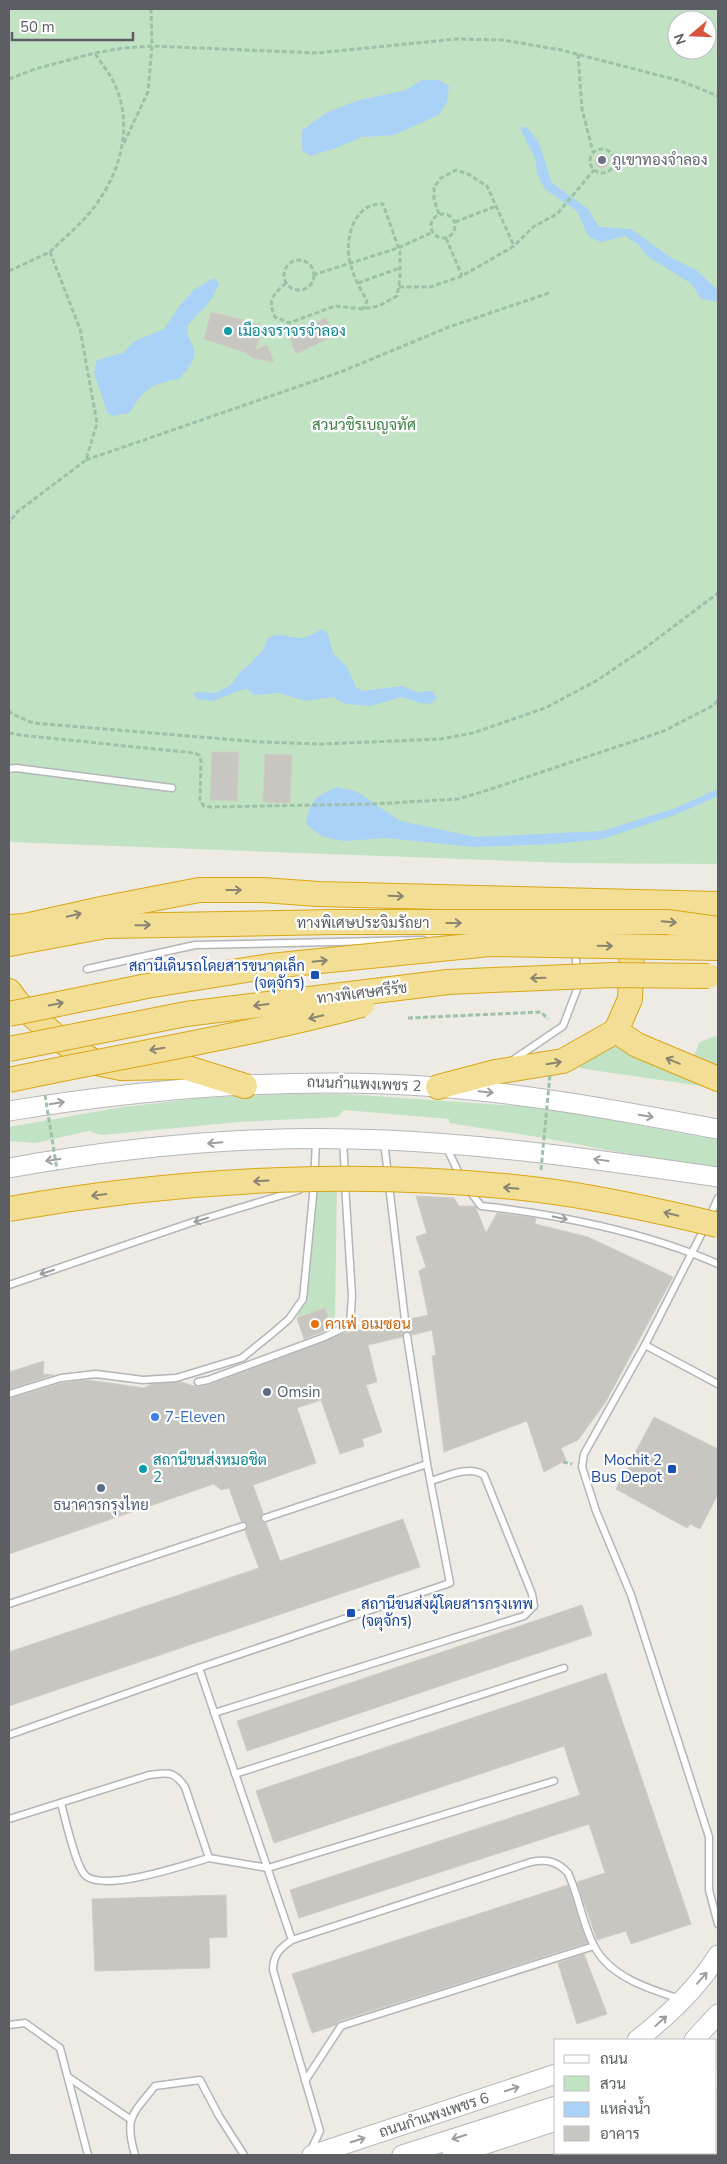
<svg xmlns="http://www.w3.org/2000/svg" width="727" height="2164" font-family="'Nunito Sans',Sarabun,sans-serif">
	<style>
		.green { fill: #c2e2c4; fill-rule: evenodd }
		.water { fill: #aad1f6 }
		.building { fill: #c8c6c0; stroke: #d1cdc3 }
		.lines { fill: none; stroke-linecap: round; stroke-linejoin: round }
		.lane-casing { stroke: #b4b5b9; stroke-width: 9 }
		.secondary-casing { stroke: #b5b7bc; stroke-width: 21 }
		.highway-casing { stroke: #d9a617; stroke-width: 26 }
		.path { stroke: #9cc2a9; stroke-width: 3; stroke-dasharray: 5 2.5; stroke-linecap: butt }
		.lane { stroke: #fff; stroke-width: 6 }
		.secondary { stroke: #fff; stroke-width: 19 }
		.highway { stroke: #f2df95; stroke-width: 24 }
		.highway-bridge-casing { stroke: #d9a617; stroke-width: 26; stroke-linecap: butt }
		.path-bridge { stroke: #9cc2a9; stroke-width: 3; stroke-dasharray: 5 2.5; stroke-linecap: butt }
		.highway-bridge { stroke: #f2df95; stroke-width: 24 }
		.oneway { stroke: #898572 }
		.oneway2 { stroke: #9d9ea1 }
		.worship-dot { fill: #6b7280; stroke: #fff; stroke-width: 2 }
		.culture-dot { fill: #0f9aa8; stroke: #fff; stroke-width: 2 }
		.transit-dot { fill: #1a4fb4; stroke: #fff; stroke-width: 2 }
		.food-dot { fill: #e8710a; stroke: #fff; stroke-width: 2 }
		.service-dot { fill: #5c6f8a; stroke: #fff; stroke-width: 2 }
		.shop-dot { fill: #3f7fe0; stroke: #fff; stroke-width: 2 }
		.labels { text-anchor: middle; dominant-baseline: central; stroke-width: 4.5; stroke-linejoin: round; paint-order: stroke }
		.worship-label { font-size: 15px; fill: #5b616d; stroke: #fff; text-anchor: start }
		.culture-label { font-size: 15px; fill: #0d838f; stroke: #fff; text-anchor: start }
		.park-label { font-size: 15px; fill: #3d8044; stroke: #fff }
		.street-label { font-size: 15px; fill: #5c5e63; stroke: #fff }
		.transit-label { font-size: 15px; fill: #164399; stroke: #fff; text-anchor: end }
		.food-label { font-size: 15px; fill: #c56008; stroke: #fff; text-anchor: start }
		.service-label { font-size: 15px; fill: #4e5e75; stroke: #fff; text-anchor: start }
		.shop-label { font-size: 15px; fill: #366cbe; stroke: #fff; text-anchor: start }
	</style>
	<rect width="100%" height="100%" fill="#edebe4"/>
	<!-- green -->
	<g class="green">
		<path d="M9,9H718V864L567,863L9,842ZM677,20H707V50H677Z"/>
		<path d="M715,1036H718V1067L692,1062L699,1043Z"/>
		<path d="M616,1044L701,1086L718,1085V1088L701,1086L579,1068L585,1059Z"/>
		<path d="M284,1094H344L546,1108L718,1140V1171L544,1138L449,1123V1119L344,1110L338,1117L239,1122L102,1135L88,1131L36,1143L9,1141V1127L123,1107L202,1098Z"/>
		<path d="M314,1185L337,1187L335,1315L331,1326L325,1308L297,1318L303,1299Z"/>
	</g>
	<!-- water -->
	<g class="water">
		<path d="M422,80H439L449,86L447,102L439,115L394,135L362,137L336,148L310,156L302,150V130L328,112L356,101L406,90Z"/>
		<path d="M527,127L539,143L552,183L588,209L599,227L631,229L670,257L696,270L718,290V302L701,299L692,284L647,256L638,244L625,236L601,242L589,237L577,211L545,189L537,174L536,160L520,128Z"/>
		<path d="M214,278L219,284L211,300L188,325L187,335C201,356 193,362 179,379C151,384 145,388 129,413L112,416L107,412L94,372L97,360L123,353L135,341L164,329L180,305L195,289Z"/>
		<path d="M322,629L328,634L333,653L347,667L356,687L363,691L402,686L417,692L432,691L437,698L430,704L420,703L402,697L370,706L346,704L332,697L306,701L278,693L254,695L247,688L213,701L197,699L193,694L198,692L216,693L231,685L240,672L250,664L263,650L268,638C280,632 286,637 299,638C308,638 315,633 322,629Z"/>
		<path d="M337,787L356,791L400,821L476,837L602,831L673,809L718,789V796L675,815L603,839L554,844L473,847L387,838L344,841L323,837L306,824C311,799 315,797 337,787Z"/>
	</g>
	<!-- building -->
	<g class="building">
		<circle cx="602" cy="161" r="7"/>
		<path d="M211,312L259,324L262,332L255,350L267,345L274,362L253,358L244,352L204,339Z"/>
		<path d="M326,318L334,336L296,354L288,335Z"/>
		<path d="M212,752H239L237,801L210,800Z"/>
		<path d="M265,754L292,755L290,803L263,802Z"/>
		<path d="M416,1196L454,1198L459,1206H475L486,1233L497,1213L536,1218L535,1224L588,1237L673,1277L605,1403L578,1440L561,1448L566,1460L544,1472L527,1421L444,1452L432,1356L436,1355L432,1330L412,1335L406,1331L402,1337L368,1345L377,1382L366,1385L382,1432L362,1439L364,1446L340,1454L321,1400L297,1408L316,1463L253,1485L263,1513L260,1519L266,1523L280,1561L403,1519L420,1567L9,1706V1652L259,1568L245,1531L248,1524L241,1521L229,1488L221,1490L214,1484L9,1554V1399L62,1383L88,1380L144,1388L152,1384L181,1382L197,1387L209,1385L341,1334L400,1321L406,1325L410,1319L428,1315L419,1271L426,1267L416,1237L427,1233Z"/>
		<path d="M325,1308L332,1328L304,1339L297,1318Z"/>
		<path d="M44,1361L43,1374L53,1375L9,1389V1372Z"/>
		<path d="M654,1417L718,1449V1494L700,1529L690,1524L687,1528L616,1489Z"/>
		<path d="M582,1605L592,1635L247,1751L237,1721Z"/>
		<path d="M606,1673L691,1924L631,1944L626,1931L597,1940L577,1882L605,1873L589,1824L299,1918L290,1890L580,1795L564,1746L274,1843L256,1791Z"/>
		<path d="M568,1885L587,1943L339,2021L336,2025L312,2033L292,1974Z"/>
		<path d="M226,1895L227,1937L209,1938L210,1968L95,1971L92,1899Z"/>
		<path d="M584,1954L607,2014L577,2024L558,1963Z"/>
	</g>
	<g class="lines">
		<!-- lane casing -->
		<g class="lane-casing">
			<g id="lane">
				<path d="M9,769L16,768L172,788"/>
				<path d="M575,950L577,972"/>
				<path d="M87,969L195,945L423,940"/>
				<path d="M513,1060L563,1026L578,987V982"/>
				<path d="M343,1142L345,1174"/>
				<path d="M384,1142L388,1175"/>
				<path d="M446,1146L461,1178"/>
				<path d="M389,1185L405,1320"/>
				<path d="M469,1190L481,1206C558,1214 648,1233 718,1264"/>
				<path d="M709,1218L718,1198"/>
				<path d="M705,1227L645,1345L584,1454L582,1467L596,1511L631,1595L709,1837V1890L718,1924"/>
				<path d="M9,1285L190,1223L299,1190"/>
				<path d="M645,1345L718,1384"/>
				<path d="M198,1382L208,1380L322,1338L350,1325L352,1296L345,1184"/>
				<path d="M9,1394L61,1378L96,1374L143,1380L176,1378L242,1358L274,1332L289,1319L303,1299L314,1185L316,1141"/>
				<path d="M265,1518L427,1464"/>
				<path d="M9,1604L243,1526"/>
				<path d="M199,1668L292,1940"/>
				<path d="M214,1713L524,1616L534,1606L532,1594L484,1475C469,1465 447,1476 431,1481"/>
				<path d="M9,1735L199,1668L450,1583L427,1464L407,1336"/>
				<path d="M235,1774L564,1668"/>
				<path d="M61,1803C65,1818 76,1868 86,1876C106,1892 184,1865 209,1858"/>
				<path d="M9,1819L149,1775C168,1773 173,1770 185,1787L209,1858L268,1868L554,1781"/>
				<path d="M9,2025L25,2023L60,2048L88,2155"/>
				<path d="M68,2077L130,2119"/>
				<path d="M305,2081L341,2026L594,1946"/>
				<path d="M310,2152L320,2131L273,1970C273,1955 280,1948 292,1940L531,1862C547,1859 557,1861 568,1873C579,1896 582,1923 594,1946C610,1977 649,1989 680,1999"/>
				<path d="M135,2155C124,2117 132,2115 155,2086L200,2080L219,2116L244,2155"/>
			</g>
		</g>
		<!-- secondary casing -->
		<g class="secondary-casing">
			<g id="secondary">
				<path d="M9,1111C150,1088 295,1076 438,1087C532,1094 625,1112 718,1129"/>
				<path d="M9,1168C132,1146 259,1134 385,1140C497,1145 607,1161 718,1177"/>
				<path d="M637,2040C668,2016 697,1989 718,1955"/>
				<path d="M694,2040L718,2014"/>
				<path d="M716,2078H718"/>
				<path d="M312,2155L556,2074"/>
				<path d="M402,2155L556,2106"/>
				<path d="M452,2155L556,2121"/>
			</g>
		</g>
		<!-- highway casing -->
		<g class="highway-casing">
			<g id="highway">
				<path d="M9,927L25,926L106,908L199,890H263L318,894L718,904"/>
				<path d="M9,944L106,926L335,922"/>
				<path d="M9,991L17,1002L60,1040L96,1063L121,1068L184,1067L245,1086"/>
				<path d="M616,1031L637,1045L718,1079"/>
				<path d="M438,1087L495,1072L563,1061L616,1031L630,999L633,927"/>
			</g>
		</g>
		<!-- path -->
		<g class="path">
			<path d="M578,54L582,109L593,152"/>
			<path d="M9,79L35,69L95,53L124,48L152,46L317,53L456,39L503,40L561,50L681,81L718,96"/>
			<path d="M124,143L148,92L152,46L151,9"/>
			<circle cx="602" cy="161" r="12"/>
			<circle cx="443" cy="226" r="12"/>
			<path d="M439,214L434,200V187L441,178L456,170L468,174L487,186L514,246"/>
			<path d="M455,222L496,206"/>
			<path d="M446,238L462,276"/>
			<path d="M50,252C62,240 75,229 86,217C119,180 137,125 112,79C107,70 100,62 95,53"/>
			<circle cx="299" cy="275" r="15"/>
			<path d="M9,271L50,252L80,329L97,423L86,460L17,512L9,523"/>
			<path d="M313,275L398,248L433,232"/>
			<path d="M286,283C273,295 267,299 275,317L289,323L335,306L363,309L379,306L397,296L400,279V252L383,204C353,202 343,242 351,266C354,278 361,290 367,301L363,309"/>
			<path d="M358,283L400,268"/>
			<path d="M399,287H430L462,276L514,246L533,227L557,214L594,170"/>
			<path d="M86,460L343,371L449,327L549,293"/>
			<path d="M9,710L12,714L33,723L261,742L323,744L440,739L473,733L545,708L596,681L645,648L718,593"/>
			<path d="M9,733L20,735L194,753L199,755L201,761L200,801L204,806L210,807L373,804L458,799L482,792L664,731L714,705L718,700"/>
			<path d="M408,1018L541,1012L548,1019"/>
			<path d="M563,1462L572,1464"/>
		</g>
		<!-- lane -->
		<use href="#lane" class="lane"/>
		<!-- secondary -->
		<use href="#secondary" class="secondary"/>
		<!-- highway -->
		<use href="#highway" class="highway"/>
		<!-- highway-bridge casing -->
		<g class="highway-bridge-casing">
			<g id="highway-bridge">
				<path d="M335,922H667L718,929"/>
				<path d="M9,1014L147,986L270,966L490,944L718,948"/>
				<path d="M9,1049L186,1014L448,982L612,975L709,976"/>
				<path d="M9,1080C127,1055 245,1036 362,1005"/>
				<path d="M9,1209C184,1178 379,1168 555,1192C610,1200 664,1212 718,1225"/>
			</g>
		</g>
		<!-- path-bridge -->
		<g class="path-bridge">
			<path d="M45,1095L57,1170"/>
			<path d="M541,1170L550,1074"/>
		</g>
		<!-- highway-bridge -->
		<use href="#highway-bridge" class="highway-bridge"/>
	</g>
	<!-- one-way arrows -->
	<defs><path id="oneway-shaft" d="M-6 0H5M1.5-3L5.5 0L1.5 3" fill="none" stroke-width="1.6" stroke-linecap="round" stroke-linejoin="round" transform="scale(1.25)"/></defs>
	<g class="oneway">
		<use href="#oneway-shaft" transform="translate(234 890)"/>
		<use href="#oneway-shaft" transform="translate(396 896) rotate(2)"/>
		<use href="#oneway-shaft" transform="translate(74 915) rotate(-13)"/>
		<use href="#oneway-shaft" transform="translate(669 922) rotate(5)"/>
		<use href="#oneway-shaft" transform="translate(454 923)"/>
		<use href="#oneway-shaft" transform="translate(143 925) rotate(-1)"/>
		<use href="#oneway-shaft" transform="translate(605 946) rotate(1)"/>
		<use href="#oneway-shaft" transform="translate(320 961) rotate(-6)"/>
		<use href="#oneway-shaft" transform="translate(538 978) rotate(178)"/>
		<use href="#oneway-shaft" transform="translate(56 1004) rotate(-11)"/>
		<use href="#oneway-shaft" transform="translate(261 1005) rotate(173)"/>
		<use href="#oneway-shaft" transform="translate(316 1017) rotate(166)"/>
		<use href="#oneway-shaft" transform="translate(157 1049) rotate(170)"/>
		<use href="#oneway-shaft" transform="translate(673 1061) rotate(-157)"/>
		<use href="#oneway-shaft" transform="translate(554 1063) rotate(-9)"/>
		<use href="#oneway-shaft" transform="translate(261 1181) rotate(177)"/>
		<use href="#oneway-shaft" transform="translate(511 1188) rotate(-175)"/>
		<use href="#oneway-shaft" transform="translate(99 1195) rotate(172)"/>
		<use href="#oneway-shaft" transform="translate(671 1214) rotate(-166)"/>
	</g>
	<g class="oneway2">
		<use href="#oneway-shaft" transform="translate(486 1092) rotate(6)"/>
		<use href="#oneway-shaft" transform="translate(57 1103) rotate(-9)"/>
		<use href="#oneway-shaft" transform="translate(646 1116) rotate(10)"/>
		<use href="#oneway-shaft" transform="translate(215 1143) rotate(175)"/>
		<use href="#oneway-shaft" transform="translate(53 1160) rotate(172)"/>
		<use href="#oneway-shaft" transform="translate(601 1160) rotate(-172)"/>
		<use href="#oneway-shaft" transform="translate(560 1218) rotate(12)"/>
		<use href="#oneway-shaft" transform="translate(201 1220) rotate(163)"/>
		<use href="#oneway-shaft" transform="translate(47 1272) rotate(162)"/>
		<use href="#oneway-shaft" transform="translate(702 1978) rotate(-49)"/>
		<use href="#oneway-shaft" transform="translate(661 2021) rotate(-42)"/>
		<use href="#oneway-shaft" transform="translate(512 2089) rotate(-18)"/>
		<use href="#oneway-shaft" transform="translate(459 2137) rotate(162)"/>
		<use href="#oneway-shaft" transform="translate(358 2140) rotate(-18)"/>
	</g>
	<!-- markers -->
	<circle class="worship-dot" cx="602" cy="160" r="5"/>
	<g class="culture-dot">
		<circle cx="228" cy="331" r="5"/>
		<circle cx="143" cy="1469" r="5"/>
	</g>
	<g class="transit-dot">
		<rect x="310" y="970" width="10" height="10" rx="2.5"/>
		<rect x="667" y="1464" width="10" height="10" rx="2.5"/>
		<rect x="346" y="1608" width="10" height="10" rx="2.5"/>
	</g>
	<circle class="food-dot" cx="315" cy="1324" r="5"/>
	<g class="service-dot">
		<circle cx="267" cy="1392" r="5"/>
		<circle cx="101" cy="1488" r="5"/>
	</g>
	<circle class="shop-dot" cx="155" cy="1417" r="5"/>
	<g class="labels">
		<!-- worship labels -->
		<g class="worship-label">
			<text x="612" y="160">ภูเขาทองจำลอง</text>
		</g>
		<!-- culture labels -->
		<g class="culture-label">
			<text x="238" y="331">เมืองจราจรจำลอง</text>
			<text x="153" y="1460">สถานีขนส่งหมอชิต<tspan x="153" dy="17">2</tspan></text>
		</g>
		<!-- park labels -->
		<g class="park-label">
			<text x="364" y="425">สวนวชิรเบญจทัศ</text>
		</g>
		<!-- street labels -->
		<g class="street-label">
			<text x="363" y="923">ทางพิเศษประจิมรัถยา</text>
			<text transform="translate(362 993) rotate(-7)">ทางพิเศษศรีรัช</text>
			<text transform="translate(364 1084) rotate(2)">ถนนกำแพงเพชร 2</text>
			<text transform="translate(434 2115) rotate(-18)">ถนนกำแพงเพชร 6</text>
		</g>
		<!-- transit labels -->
		<g class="transit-label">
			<text x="305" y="966">สถานีเดินรถโดยสารขนาดเล็ก<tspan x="305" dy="17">(จตุจักร)</tspan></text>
			<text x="662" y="1460">Mochit 2<tspan x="662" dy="17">Bus Depot</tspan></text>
			<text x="361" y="1604" text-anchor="start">สถานีขนส่งผู้โดยสารกรุงเทพ<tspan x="361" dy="17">(จตุจักร)</tspan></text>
		</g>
		<!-- food labels -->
		<g class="food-label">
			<text x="325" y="1324">คาเฟ่ อเมซอน</text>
		</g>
		<!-- service labels -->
		<g class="service-label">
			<text x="277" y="1392">Omsin</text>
			<text x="101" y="1505" text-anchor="middle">ธนาคารกรุงไทย</text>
		</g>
		<!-- shop labels -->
		<g class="shop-label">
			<text x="165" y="1417">7-Eleven</text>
		</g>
	</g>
	<!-- border -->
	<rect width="727" height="2164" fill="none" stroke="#5c5e63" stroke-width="20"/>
	<!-- legend -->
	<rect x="554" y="2039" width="162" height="115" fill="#ffffff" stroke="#bebfc1"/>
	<rect x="564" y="2055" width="25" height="8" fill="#ffffff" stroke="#bebfc1"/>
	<text x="600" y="2064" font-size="15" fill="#5c5e63">ถนน</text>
	<rect x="564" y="2076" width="25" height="15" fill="#c2e2c4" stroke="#bebfc1"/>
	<text x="600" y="2089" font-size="15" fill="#5c5e63">สวน</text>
	<rect x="564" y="2102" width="25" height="15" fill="#aad1f6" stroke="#bebfc1"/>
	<text x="600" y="2114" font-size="15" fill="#5c5e63">แหล่งน้ำ</text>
	<rect x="564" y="2126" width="25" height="15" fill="#c8c6c0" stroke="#bebfc1"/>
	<text x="600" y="2139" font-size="15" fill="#5c5e63">อาคาร</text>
	<!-- north arrow -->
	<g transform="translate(692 35) rotate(251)"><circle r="24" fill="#ffffff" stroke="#bebfc1"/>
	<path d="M0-4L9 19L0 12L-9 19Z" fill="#d7533f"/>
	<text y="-8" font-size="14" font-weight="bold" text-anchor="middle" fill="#5c5e63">N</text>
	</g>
	<!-- scale -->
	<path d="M12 32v8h121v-8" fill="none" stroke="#5c5e63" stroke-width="2.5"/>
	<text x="20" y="32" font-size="15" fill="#5c5e63" stroke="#ffffff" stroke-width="4" paint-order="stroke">50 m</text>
</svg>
